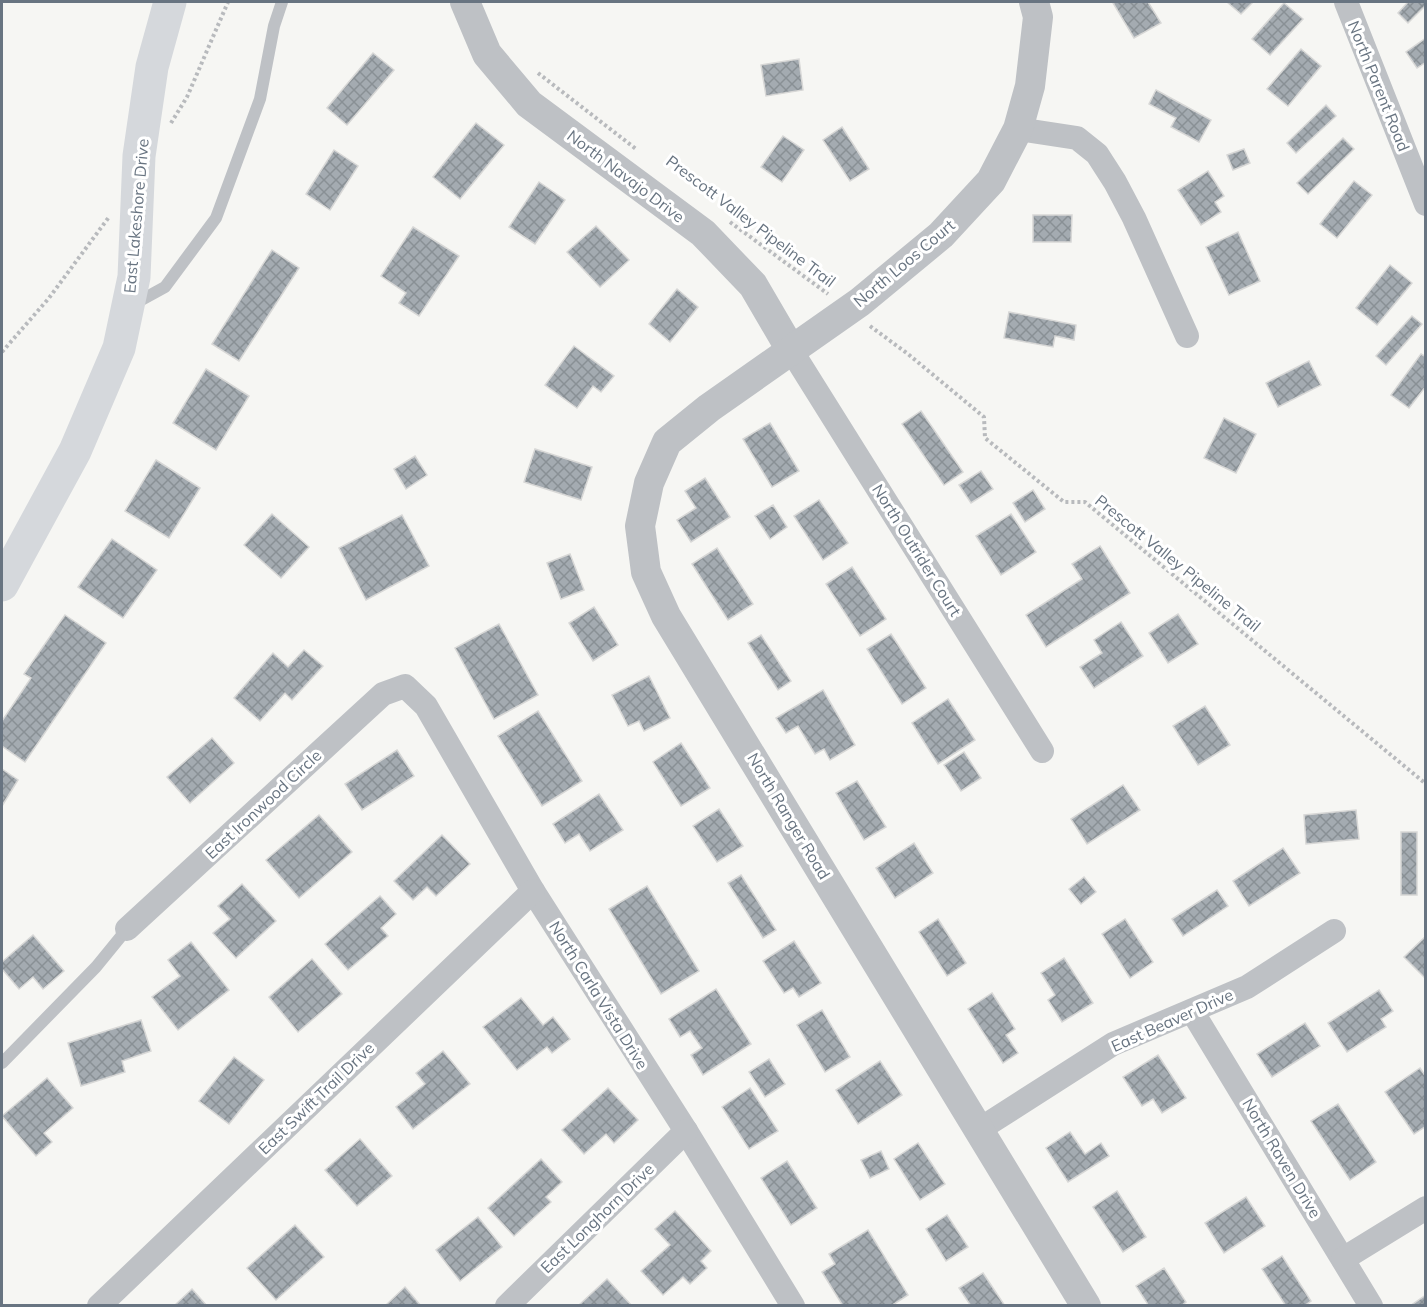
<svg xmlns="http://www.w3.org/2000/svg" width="1427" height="1307" font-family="Mulish,sans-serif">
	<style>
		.building { fill: url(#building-cross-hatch); stroke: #d7d7d6; stroke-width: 1.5 }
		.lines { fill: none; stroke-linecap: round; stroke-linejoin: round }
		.path { stroke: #b8babd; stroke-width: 4; stroke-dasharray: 3 3; stroke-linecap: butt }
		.service { stroke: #bec1c5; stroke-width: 12 }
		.minor { stroke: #bec1c5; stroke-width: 24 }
		.tertiary { stroke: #bec1c5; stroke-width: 30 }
		.secondary { stroke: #d5d8dc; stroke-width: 33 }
		.labels { text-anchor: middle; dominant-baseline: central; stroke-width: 6; stroke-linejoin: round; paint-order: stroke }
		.street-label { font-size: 16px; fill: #687481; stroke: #fff }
	</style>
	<defs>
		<pattern id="building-cross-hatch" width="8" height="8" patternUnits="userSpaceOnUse" patternTransform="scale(1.5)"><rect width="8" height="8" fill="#a4abb1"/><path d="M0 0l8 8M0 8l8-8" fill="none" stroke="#899095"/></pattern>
	</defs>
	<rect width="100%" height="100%" fill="#f6f6f3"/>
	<!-- building -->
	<g class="building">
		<path d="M1116,2H1148L1161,23L1134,38L1113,3Z"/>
		<path d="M1227,2H1253L1241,14Z"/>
		<path d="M1408,2H1426V5L1408,23L1398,13Z"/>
		<path d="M1284,3L1303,19L1270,55L1252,39Z"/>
		<path d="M1426,38V62L1417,68L1406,52Z"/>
		<path d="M1301,49L1321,66L1288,106L1267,89Z"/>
		<path d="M373,53L394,70L347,125L327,108Z"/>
		<path d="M799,59L803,90L766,96L761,65Z"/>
		<path d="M1156,90L1211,120L1199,142L1171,127L1176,118L1149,104Z"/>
		<path d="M1326,105L1336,116L1296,153L1287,143Z"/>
		<path d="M476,123L504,145L460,199L433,177Z"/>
		<path d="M842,127L869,169L850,181L823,140Z"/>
		<path d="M783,136L804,150L782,182L761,167Z"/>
		<path d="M1343,138L1354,149L1308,194L1297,183Z"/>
		<path d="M1244,149L1250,163L1233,170L1227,155Z"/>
		<path d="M334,150L358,166L330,210L306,194Z"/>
		<path d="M1208,171L1224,196L1215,202L1221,212L1201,225L1178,190Z"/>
		<path d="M1354,181L1372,195L1337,238L1320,224Z"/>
		<path d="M539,182L565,200L535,244L509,227Z"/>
		<path d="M1033,215H1072L1071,242H1033Z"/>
		<path d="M596,226L629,260L600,287L567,252Z"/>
		<path d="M413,227L459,256L419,316L399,303L406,293L381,276Z"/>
		<path d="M1238,232L1260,281L1229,295L1206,247Z"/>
		<path d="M272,250L299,268L239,361L212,344Z"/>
		<path d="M1390,265L1412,283L1377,325L1356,308Z"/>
		<path d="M677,289L698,307L670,342L649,324Z"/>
		<path d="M1009,312L1076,325L1074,340L1055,336L1053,347L1004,338Z"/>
		<path d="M1412,316L1422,324L1386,365L1376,356Z"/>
		<path d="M574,346L614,376L601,392L593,386L577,408L545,385Z"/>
		<path d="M1421,354L1426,357V386L1409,408L1391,395Z"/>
		<path d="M1309,361L1321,385L1278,407L1266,383Z"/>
		<path d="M206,369L249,396L216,450L173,423Z"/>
		<path d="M921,411L963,472L944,485L902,424Z"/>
		<path d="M1224,418L1256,434L1236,473L1204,458Z"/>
		<path d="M770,423L799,471L772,487L743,439Z"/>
		<path d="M535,449L592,467L581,500L524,482Z"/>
		<path d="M415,456L427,475L406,489L394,469Z"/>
		<path d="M156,460L200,488L169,538L125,511Z"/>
		<path d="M981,471L993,489L971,503L959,485Z"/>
		<path d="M705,478L730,517L691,542L677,520L696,508L685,491Z"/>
		<path d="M1033,490L1045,509L1025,522L1013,503Z"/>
		<path d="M819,500L848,543L823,560L794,516Z"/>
		<path d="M773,505L787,527L770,539L755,516Z"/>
		<path d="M272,514L309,547L281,578L244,545Z"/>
		<path d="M1011,514L1036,552L1001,575L976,536Z"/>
		<path d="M402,515L429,566L366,600L339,548Z"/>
		<path d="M112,539L157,570L123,618L78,587Z"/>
		<path d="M1100,546L1130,593L1046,647L1026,615L1082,579L1072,564Z"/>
		<path d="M717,548L753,604L728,620L692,564Z"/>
		<path d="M570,554L584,590L561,599L547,563Z"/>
		<path d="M852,567L886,619L860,636L826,584Z"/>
		<path d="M594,607L618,645L593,661L569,623Z"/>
		<path d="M1178,614L1198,644L1168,663L1149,633Z"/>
		<path d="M65,615L106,643L25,762L2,746V721L31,678L24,674Z"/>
		<path d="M1121,622L1143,656L1094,688L1080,667L1102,653L1094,640Z"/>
		<path d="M499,624L538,695L494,719L455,648Z"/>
		<path d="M891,634L926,688L902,704L867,649Z"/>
		<path d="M761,635L791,681L778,690L748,643Z"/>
		<path d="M304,650L323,666L292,700L285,693L260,721L234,698L273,653L288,667Z"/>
		<path d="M649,676L670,718L644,731L639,721L628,726L612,695Z"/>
		<path d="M823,690L855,745L830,760L824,749L815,754L798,726L786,733L776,718Z"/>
		<path d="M948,699L975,740L938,764L912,723Z"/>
		<path d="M1205,706L1230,745L1198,765L1173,726Z"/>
		<path d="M538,711L582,781L542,806L498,736Z"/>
		<path d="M212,738L234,763L190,803L167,777Z"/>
		<path d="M681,743L710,788L681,806L653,762Z"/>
		<path d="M397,750L414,776L362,810L345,784Z"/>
		<path d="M964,752L981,778L961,791L944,765Z"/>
		<path d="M2,769L18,780L2,806Z"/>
		<path d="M857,781L886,827L864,840L836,793Z"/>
		<path d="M1123,785L1140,810L1087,844L1071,819Z"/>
		<path d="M599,794L623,830L590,851L579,834L565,843L553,824Z"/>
		<path d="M719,809L743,846L717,862L693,826Z"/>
		<path d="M1356,810L1359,839L1306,844L1304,815Z"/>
		<path d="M319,815L352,852L299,898L266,860Z"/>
		<rect x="1401" y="832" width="16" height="63"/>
		<path d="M442,835L470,864L436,896L427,887L413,900L394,881Z"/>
		<path d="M914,843L933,873L895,898L876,868Z"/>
		<path d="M1283,848L1300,873L1249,906L1233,881Z"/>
		<path d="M741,875L776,930L763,938L728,883Z"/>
		<path d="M1084,877L1096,892L1081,904L1069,889Z"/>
		<path d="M242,884L276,921L236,958L213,933L230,919L218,906Z"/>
		<path d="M647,886L699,971L661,994L609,909Z"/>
		<path d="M1217,890L1228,906L1183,936L1172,919Z"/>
		<path d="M380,896L396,914L381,928L388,936L348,970L325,944Z"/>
		<path d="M938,919L966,963L947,976L919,932Z"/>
		<path d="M1125,919L1153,962L1130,978L1102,934Z"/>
		<path d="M33,935L64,971L43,989L33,977L19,989L2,969V962Z"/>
		<path d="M1426,936V979L1404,957Z"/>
		<path d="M794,941L821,983L799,997L793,988L784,993L763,961Z"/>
		<path d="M191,942L229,990L178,1030L152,997L180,976L168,960Z"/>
		<path d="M1064,958L1093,1003L1062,1022L1048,1000L1055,995L1041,973Z"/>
		<path d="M312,959L342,994L298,1032L269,997Z"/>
		<path d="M716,989L751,1044L703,1075L691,1055L702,1048L690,1031L680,1037L669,1019Z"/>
		<path d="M1379,990L1393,1011L1381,1019L1386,1027L1347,1052L1328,1023Z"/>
		<path d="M992,993L1015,1029L1006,1035L1018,1053L1003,1063L968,1009Z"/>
		<path d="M521,998L543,1025L553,1017L570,1039L552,1053L547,1047L517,1070L483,1027Z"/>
		<path d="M822,1010L850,1057L825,1072L797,1025Z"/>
		<path d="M141,1020L151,1051L122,1061L125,1072L81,1086L68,1043Z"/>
		<path d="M1305,1023L1320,1046L1272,1077L1257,1054Z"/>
		<path d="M443,1051L470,1084L413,1129L396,1107L425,1084L416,1073Z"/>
		<path d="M1158,1055L1186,1098L1162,1113L1153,1099L1142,1106L1123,1077Z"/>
		<path d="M234,1057L264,1080L229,1124L199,1101Z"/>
		<path d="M769,1059L785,1084L765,1097L749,1072Z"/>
		<path d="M880,1061L902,1095L858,1124L836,1090Z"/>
		<path d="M1420,1068L1426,1077V1126L1414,1134L1385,1092Z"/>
		<path d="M47,1078L73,1108L44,1133L52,1142L36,1156L2,1116Z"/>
		<path d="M608,1088L638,1120L614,1143L606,1134L584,1154L562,1130Z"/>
		<path d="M750,1088L778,1131L749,1149L722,1107Z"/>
		<path d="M1338,1104L1376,1162L1350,1180L1311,1121Z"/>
		<path d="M1070,1132L1085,1154L1101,1143L1109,1156L1068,1182L1046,1148Z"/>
		<path d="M360,1139L392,1176L357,1206L325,1170Z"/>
		<path d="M918,1143L945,1184L920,1200L894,1159Z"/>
		<path d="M881,1151L889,1169L870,1178L861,1160Z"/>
		<path d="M541,1159L562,1182L546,1197L551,1202L514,1236L488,1208Z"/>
		<path d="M787,1161L817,1208L791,1225L761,1178Z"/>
		<path d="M1117,1191L1146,1237L1123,1252L1093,1207Z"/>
		<path d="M1246,1197L1265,1226L1224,1253L1205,1223Z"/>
		<path d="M675,1211L711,1251L701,1261L707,1268L690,1284L683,1277L663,1295L641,1271L670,1245L655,1229Z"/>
		<path d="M947,1215L968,1247L946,1261L926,1229Z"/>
		<path d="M478,1217L502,1247L460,1281L436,1250Z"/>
		<path d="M295,1225L324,1257L276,1300L247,1268Z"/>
		<path d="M868,1230L908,1295L891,1306H843L822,1272L835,1264L829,1254Z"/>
		<path d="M1282,1256L1311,1301L1304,1306H1286L1262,1269Z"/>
		<path d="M1164,1268L1186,1302L1181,1306H1149L1136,1286Z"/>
		<path d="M983,1273L1005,1306H971L959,1288Z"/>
		<path d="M607,1279L632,1306H578Z"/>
		<path d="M405,1287L421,1306H385Z"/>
		<path d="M192,1289L207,1306H174Z"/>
		<path d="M1426,1295V1306H1410Z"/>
	</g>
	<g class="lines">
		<!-- path -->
		<g class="path">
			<path d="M538,73L636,149"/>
			<path d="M171,123L187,97L228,2"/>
			<path d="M730,222L828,294"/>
			<path d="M870,326L908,354L984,417L985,438L1064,502H1085L1426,784"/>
			<path d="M2,352L49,298L109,217"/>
		</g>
		<!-- service -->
		<g class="service">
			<path d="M134,304L165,287L216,218L260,99L274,26L282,2"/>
			<path d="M2,1063L96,967L127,929"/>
		</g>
		<!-- minor -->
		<g class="minor">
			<path d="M1346,2L1426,204"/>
			<path d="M1018,129L1077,138L1097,154L1115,182L1134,218L1187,336"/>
			<path d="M791,350L1042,751"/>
			<path d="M127,929L383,694L405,686L426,706L533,891L686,1131L793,1306"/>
			<path d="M1192,1011L1371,1306"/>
			<path d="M980,1129L1113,1044L1247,987L1334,931"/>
			<path d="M1343,1259L1426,1208"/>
			<path d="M99,1306L533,891"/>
			<path d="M507,1306L686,1131"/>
		</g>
		<!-- tertiary -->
		<g class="tertiary">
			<path d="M465,2L487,54L529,104L703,233L753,285L791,350"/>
			<path d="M1034,2L1038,17L1030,86L1018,129L991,181L941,235L860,302L709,408L667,442L649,483L640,526L646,572L666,616L1086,1306"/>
		</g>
		<!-- secondary -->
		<path class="secondary" d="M2,585L75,451L119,348L134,277L139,156L152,67L170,2"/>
	</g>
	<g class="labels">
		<!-- street labels -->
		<g class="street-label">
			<text transform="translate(1379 86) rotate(68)">North Parent Road</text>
			<text transform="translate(626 176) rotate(37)">North Navajo Drive</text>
			<text transform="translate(136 216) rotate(-85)">East Lakeshore Drive</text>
			<text transform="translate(751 221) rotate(37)">Prescott Valley Pipeline Trail</text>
			<text transform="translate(904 263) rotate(-40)">North Loos Court</text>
			<text transform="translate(917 550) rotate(58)">North Outrider Court</text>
			<text transform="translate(1178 563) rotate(39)">Prescott Valley Pipeline Trail</text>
			<text transform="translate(263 804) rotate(-43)">East Ironwood Circle</text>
			<text transform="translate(789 816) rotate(59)">North Ranger Road</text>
			<text transform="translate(599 995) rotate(58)">North Carla Vista Drive</text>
			<text transform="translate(1172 1020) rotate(-24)">East Beaver Drive</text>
			<text transform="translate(316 1098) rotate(-44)">East Swift Trail Drive</text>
			<text transform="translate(1282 1158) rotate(59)">North Raven Drive</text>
			<text transform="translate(597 1218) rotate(-44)">East Longhorn Drive</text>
		</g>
	</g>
	<!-- border -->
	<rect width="1427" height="1307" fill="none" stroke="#687481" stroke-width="6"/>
</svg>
